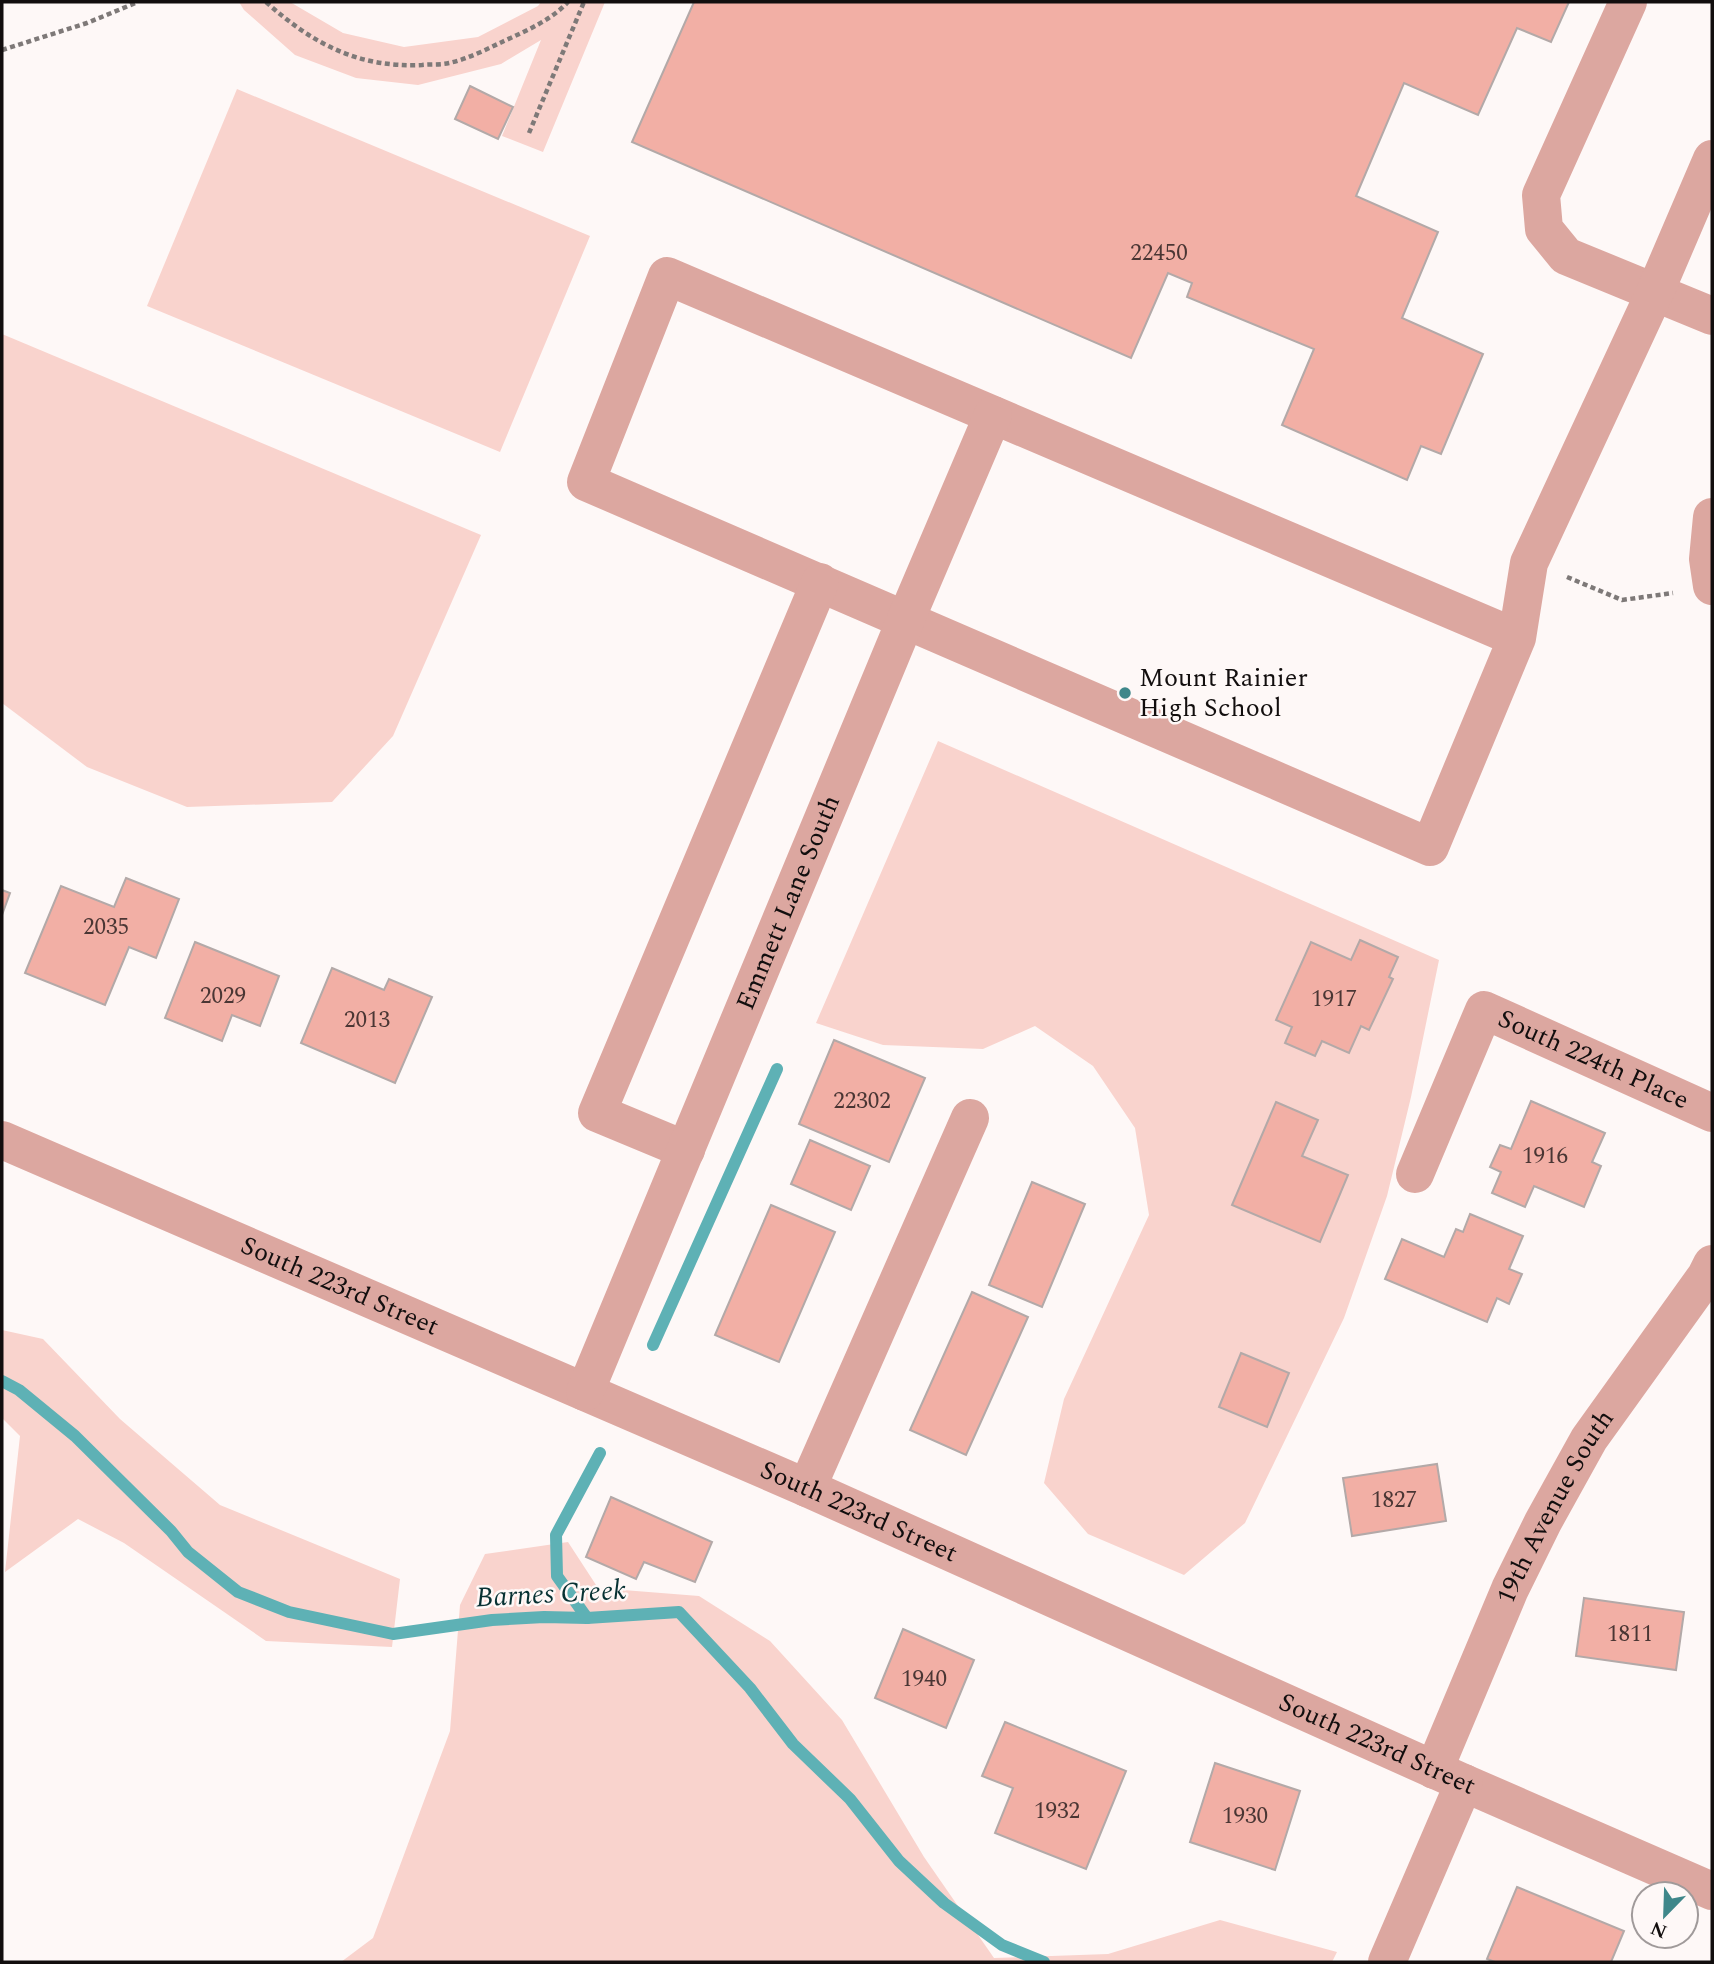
<svg xmlns="http://www.w3.org/2000/svg" width="1714" height="1964" font-family="Spectral,serif">
	<style>
		.green { fill: #f9d3cd }
		.lines { fill: none; stroke-linecap: round; stroke-linejoin: round }
		.stream { stroke: #5eb1b5; stroke-width: 12 }
		.building { fill: #f2afa5; stroke: #b3a9a8; stroke-width: 2 }
		.path { stroke: #7e7978; stroke-width: 4.5; stroke-dasharray: 5 3.5; stroke-linecap: butt }
		.minor { stroke: #dca7a0; stroke-width: 38 }
		.poi-dot { fill: #3f878a; stroke: #fef8f7; stroke-width: 2.5 }
		.labels { text-anchor: middle; dominant-baseline: central; stroke-width: 5; stroke-linejoin: round; paint-order: stroke }
		.number-label { font-size: 23px; fill: #4a3634 }
		.poi-label { font-size: 26px; fill: #120e0e; stroke: #fef8f7; text-anchor: start }
		.street-label { font-size: 26px; fill: #120e0e; stroke: #fef8f7 }
		.water-label { font-size: 28px; font-style: italic; fill: #073133; stroke: #fef8f7 }
	</style>
	<rect width="100%" height="100%" fill="#fef8f7"/>
	<!-- green -->
	<g class="green">
		<path d="M239,2H290L343,33L404,47L478,37L538,6L541,2H605L543,152L502,136L541,40L501,64L418,85L356,78L295,55L244,10Z"/>
		<path d="M237,89L590,236L500,452L147,306Z"/>
		<path d="M2,334L481,535L393,736L332,802L187,807L87,767L2,703Z"/>
		<path d="M938,741L1439,960L1411,1097L1387,1196L1344,1318L1245,1523L1184,1575L1088,1534L1044,1483L1064,1399L1149,1215L1135,1128L1093,1066L1035,1026L983,1049L883,1045L816,1023Z"/>
		<path d="M2,1330L43,1339L120,1419L220,1505L400,1579L392,1647L266,1641L124,1543L78,1519L5,1572L20,1436L2,1418Z"/>
		<path d="M568,1542L598,1588L699,1596L770,1641L842,1720L924,1857L994,1958L1108,1954L1220,1920L1337,1952L1332,1962H341L373,1938L450,1731L460,1605L485,1554Z"/>
	</g>
	<g class="lines">
		<!-- stream -->
		<g class="stream">
			<path d="M653,1345L777,1069"/>
			<path d="M2,1381L19,1390L75,1436L171,1531L188,1552L238,1592L289,1612L393,1634L492,1620L544,1617L587,1618L679,1612L750,1688L793,1744L850,1799L899,1861L944,1903L1002,1945L1044,1962"/>
			<path d="M587,1618L557,1576L556,1535L600,1453"/>
		</g>
	</g>
	<!-- building -->
	<g class="building">
		<path d="M694,2H1569L1551,42L1517,28L1478,115L1404,83L1356,196L1438,232L1402,318L1483,354L1441,454L1421,446L1407,480L1282,425L1314,349L1187,297L1192,283L1168,273L1131,358L632,142Z"/>
		<path d="M470,86L513,107L498,139L455,119Z"/>
		<path d="M126,878L179,899L156,958L129,947L105,1005L25,973L61,886L114,907Z"/>
		<path d="M2,890L10,893L2,915Z"/>
		<path d="M1360,940L1398,957L1389,977L1393,979L1369,1030L1361,1026L1349,1053L1322,1041L1315,1056L1285,1043L1292,1027L1276,1020L1311,942L1351,960Z"/>
		<path d="M195,942L279,976L260,1026L232,1015L222,1041L165,1018Z"/>
		<path d="M332,968L384,990L389,979L432,997L395,1083L301,1043Z"/>
		<path d="M834,1040L925,1078L889,1162L799,1124Z"/>
		<path d="M1531,1101L1605,1133L1592,1162L1601,1166L1584,1207L1534,1186L1525,1207L1492,1193L1501,1172L1490,1167L1500,1145L1511,1149Z"/>
		<path d="M1276,1102L1318,1120L1302,1156L1348,1175L1320,1242L1232,1205Z"/>
		<path d="M810,1140L870,1166L851,1210L791,1184Z"/>
		<path d="M1032,1182L1085,1204L1042,1307L989,1285Z"/>
		<path d="M771,1205L835,1232L779,1362L715,1335Z"/>
		<path d="M1470,1214L1523,1236L1509,1269L1522,1274L1509,1304L1497,1298L1487,1322L1385,1279L1402,1239L1444,1257L1456,1229L1463,1232Z"/>
		<path d="M972,1292L1028,1317L966,1455L910,1430Z"/>
		<path d="M1241,1353L1289,1373L1267,1427L1219,1407Z"/>
		<path d="M1437,1464L1446,1521L1352,1536L1343,1478Z"/>
		<path d="M611,1497L712,1542L695,1582L644,1562L636,1579L586,1557Z"/>
		<path d="M1584,1598L1684,1612L1676,1670L1576,1656Z"/>
		<path d="M903,1629L974,1660L946,1728L875,1698Z"/>
		<path d="M1005,1722L1126,1771L1086,1869L995,1833L1013,1788L982,1776Z"/>
		<path d="M1215,1763L1300,1791L1275,1870L1190,1842Z"/>
		<path d="M1517,1887L1624,1931L1611,1962H1495L1487,1959Z"/>
	</g>
	<g class="lines">
		<!-- path -->
		<g class="path">
			<path d="M266,2C313,44 358,68 422,65C431,64 441,65 449,63C468,59 487,49 504,41C528,30 551,20 568,2"/>
			<path d="M2,50L87,23L138,2"/>
			<path d="M529,133L584,2"/>
			<path d="M1567,577L1622,600L1673,593"/>
		</g>
		<!-- minor -->
		<g class="minor">
			<path d="M1628,2L1541,195L1544,229L1566,256L1712,316"/>
			<path d="M1712,517L1708,559L1712,586"/>
			<path d="M1517,638L667,276L586,482L1430,847L1517,638L1529,563L1655,292L1712,159"/>
			<path id="s1" d="M2,1140L807,1488L1464,1783L1712,1891"/>
			<path d="M686,1150L597,1113L820,582"/>
			<path id="s2" d="M1415,1174L1484,1010L1712,1113"/>
			<path id="s3" d="M585,1392L906,619L993,415"/>
			<path d="M807,1488L970,1118"/>
			<path id="s4" d="M1434,1770L1510,1589L1543,1522L1589,1439L1706,1276L1712,1264"/>
			<path d="M1387,1962L1464,1783"/>
		</g>
	</g>
	<!-- markers -->
	<circle class="poi-dot" cx="1125" cy="693" r="7"/>
	<g class="labels">
		<!-- number labels -->
		<g class="number-label">
			<text x="1159" y="253">22450</text>
			<text x="106" y="927">2035</text>
			<text x="223" y="996">2029</text>
			<text x="1334" y="999">1917</text>
			<text x="367" y="1020">2013</text>
			<text x="862" y="1101">22302</text>
			<text x="1545" y="1156">1916</text>
			<text x="1394" y="1500">1827</text>
			<text x="1630" y="1634">1811</text>
			<text x="924" y="1679">1940</text>
			<text x="1057" y="1811">1932</text>
			<text x="1245" y="1816">1930</text>
		</g>
		<!-- poi labels -->
		<g class="poi-label">
			<text x="1139" y="678">Mount Rainier<tspan x="1139" dy="30">High School</tspan></text>
		</g>
		<!-- street labels -->
		<g class="street-label">
			<text stroke="none"><textPath href="#s3" startOffset="530">Emmett Lane South</textPath></text>
			<text stroke="none"><textPath href="#s2" startOffset="298">South 224th Place</textPath></text>
			<text stroke="none"><textPath href="#s1" startOffset="368">South 223rd Street</textPath></text>
			<text stroke="none"><textPath href="#s4" startOffset="290">19th Avenue South</textPath></text>
			<text stroke="none"><textPath href="#s1" startOffset="934">South 223rd Street</textPath></text>
			<text stroke="none"><textPath href="#s1" startOffset="1502">South 223rd Street</textPath></text>
		</g>
		<!-- water labels -->
		<g class="water-label">
			<text transform="translate(551 1594) rotate(-3)">Barnes Creek</text>
		</g>
	</g>
	<!-- border -->
	<rect width="1714" height="1964" fill="none" stroke="#120e0e" stroke-width="7"/>
	<!-- north arrow -->
	<g transform="translate(1665 1915) rotate(203)"><circle r="33" fill="#fef8f7" stroke="#a09a9a" stroke-width="2"/>
	<path d="M0-5L12 26L0 18L-12 26Z" fill="#3f878a"/>
	<text y="-10" font-size="19" font-weight="bold" text-anchor="middle" fill="#120e0e">N</text>
	</g>
</svg>
